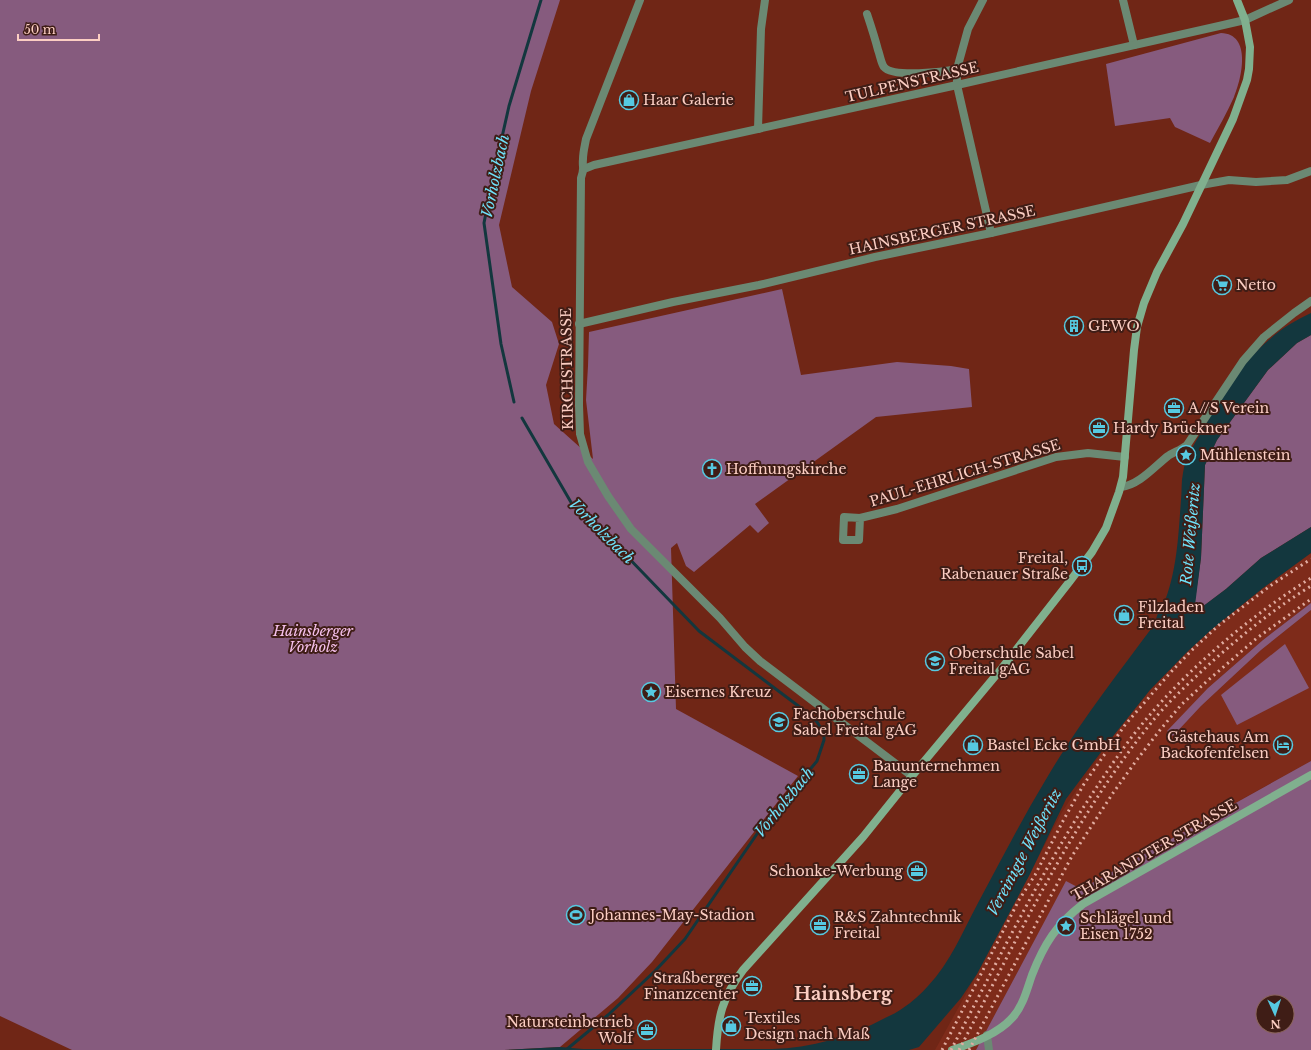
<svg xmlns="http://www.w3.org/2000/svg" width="1311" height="1050" font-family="'Libre Baskerville',serif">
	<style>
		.built { fill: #7e2b1a }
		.green { fill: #865b7e; fill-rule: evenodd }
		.water { fill: #13373e }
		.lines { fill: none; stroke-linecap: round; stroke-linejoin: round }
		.stream { stroke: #13373e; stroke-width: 3 }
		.minor { stroke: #6b8973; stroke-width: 8 }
		.tertiary { stroke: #6b8973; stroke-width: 8 }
		.secondary { stroke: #80b08e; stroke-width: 8 }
		.rail { stroke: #e1ada1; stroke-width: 3; stroke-dasharray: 2 4; stroke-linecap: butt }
		.labels { text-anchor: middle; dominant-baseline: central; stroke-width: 4; stroke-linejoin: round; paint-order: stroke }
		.street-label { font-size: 14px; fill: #fccec3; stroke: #3f1d16 }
		.poi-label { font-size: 14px; fill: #fccec3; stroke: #3f1d16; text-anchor: start }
		.park-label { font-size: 14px; font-style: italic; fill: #f6c1ec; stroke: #3f1d16 }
		.water-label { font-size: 15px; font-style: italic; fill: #6fe2fa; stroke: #3f1d16 }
		.district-label { font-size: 18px; font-weight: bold; fill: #fccec3; stroke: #3f1d16 }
	</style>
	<rect width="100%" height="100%" fill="#702616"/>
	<!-- built -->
	<path class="built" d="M1311,553V603L1263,640L1208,688L1168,731L1173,736L1201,706L1261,650L1311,610V761L1080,889L1066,882L976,1050H935L977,974L1062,812L1110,740L1150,690L1187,652L1211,630L1263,588Z"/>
	<!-- green -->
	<g class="green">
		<path d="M0,0H560L531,91L499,225L512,287L552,322L559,344L546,385L554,424L593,459L586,400L588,366L589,332L782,289L801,375L897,362L951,366L969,369L972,407L876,417L755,504L769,523L758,533L750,525L694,572L686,566L677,543L671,548L676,709L798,776L652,962L618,998L560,1047L504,1050H72L0,1016Z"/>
		<path d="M1221,33C1252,34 1242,78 1234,97C1227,113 1218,128 1210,143L1175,127L1170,118L1115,126L1106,64Z"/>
		<path d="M1311,335V527L1261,558L1226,589L1193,614L1201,558L1205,465L1217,440L1268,370L1297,343Z"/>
		<path d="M1311,603V610L1261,650L1201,706L1173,736L1167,731L1208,688L1263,640Z"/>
		<path d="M1285,644L1309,688L1237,725L1221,695Z"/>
		<path d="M1311,761V1050H976L1066,881L1081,889ZM1263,1002H1287V1026H1263Z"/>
	</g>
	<!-- water -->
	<path class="water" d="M1311,313V335L1297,343L1268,370L1217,440L1205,465L1201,558L1194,613L1226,589L1261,558L1311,527V553L1263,588L1211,630L1187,652L1150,690L1110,740L1066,799L1030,874L977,974L961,998L919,1047L909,1050H504L560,1047L583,1049H772C811,1048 850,1037 885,1018C891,1015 898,1012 903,1008C912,1002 921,994 928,986C950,963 963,931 978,903C1000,862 1021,821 1045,781C1077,726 1116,676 1154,625L1158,613H1160C1177,576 1178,540 1181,500C1182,491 1181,482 1183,473C1185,457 1196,442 1203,429C1222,397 1241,362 1270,339C1282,328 1296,320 1311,313Z"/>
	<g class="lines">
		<!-- stream -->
		<g class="stream">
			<path d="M514,402L501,344L484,223L493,177L509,106L541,0"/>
			<path d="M522,418L572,504L619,548L699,631L809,714L817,722L824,733V740L817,761L759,831L685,939L655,971L608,1015L566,1050"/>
		</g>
		<!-- minor -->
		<g class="minor">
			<path d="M640,0L586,139C585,145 583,152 583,159C582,169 585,167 581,178L579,405L580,434L588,462L608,496L631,529L720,618L745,647L760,661L912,776"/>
			<path d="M983,0L968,29L957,69V85L991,233"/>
			<path d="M1123,0L1134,45"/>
			<path d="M867,14C871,26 875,38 878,50C880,55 881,63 884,67C893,78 944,72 957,69"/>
			<path d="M758,129L761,29L765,0"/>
			<path d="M584,169L594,165L957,85L1219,26L1245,20L1289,0"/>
			<path d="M579,324L673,302L759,285L875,257L991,233L1201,185"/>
			<path d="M1121,487C1139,485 1154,467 1168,456C1174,452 1181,450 1187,445L1243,361L1264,337L1294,313L1311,301"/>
			<path d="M860,518L859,540H843L844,517L860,518L897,509L1056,457L1088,453L1125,457"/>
			<path d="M987,1035L989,1050"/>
		</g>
		<!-- tertiary -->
		<path class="tertiary" d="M1201,185L1229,180L1256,182L1287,180L1311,171"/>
		<!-- secondary -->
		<g class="secondary">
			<path d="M716,1050C718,1016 722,998 743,970L863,837L912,776L1002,668L1070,581L1092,552L1106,528L1119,492L1123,477L1134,350L1137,327L1144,303L1157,272L1183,224L1233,119L1247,80L1249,69L1250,47L1245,20L1237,0"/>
			<path d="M952,1050C973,1043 998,1034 1013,1017C1023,1006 1027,989 1032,975C1044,944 1056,925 1083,904L1311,775"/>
		</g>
		<!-- rail -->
		<g class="rail">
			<path d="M942,1050L1019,900L1035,875L1064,819L1084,784L1125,725L1170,673L1193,649L1219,625L1270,586L1311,559"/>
			<path d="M951,1050C993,970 1033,888 1081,811C1102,779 1123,746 1148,717C1193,664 1252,615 1311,578"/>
			<path d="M959,1050C1018,938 1071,822 1151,723C1167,703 1186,686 1204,669C1237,639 1272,610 1311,586"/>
			<path d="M969,1050L1072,856L1113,793L1136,761L1160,730L1181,705L1206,682L1257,638L1311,599"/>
		</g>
	</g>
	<!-- icons -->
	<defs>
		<g id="shop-ring" transform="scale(1)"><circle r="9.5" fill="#3f1d16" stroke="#56c9e1" stroke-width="1.5"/><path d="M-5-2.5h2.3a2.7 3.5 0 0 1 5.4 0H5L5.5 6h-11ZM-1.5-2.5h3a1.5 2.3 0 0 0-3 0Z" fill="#56c9e1"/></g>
		<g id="supermarket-ring" transform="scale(1)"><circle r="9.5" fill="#3f1d16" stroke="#56c9e1" stroke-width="1.5"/><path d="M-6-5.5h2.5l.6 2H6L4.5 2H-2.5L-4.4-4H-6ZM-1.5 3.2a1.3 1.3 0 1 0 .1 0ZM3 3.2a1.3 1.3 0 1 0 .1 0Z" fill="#56c9e1"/></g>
		<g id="building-ring" transform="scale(1)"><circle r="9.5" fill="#3f1d16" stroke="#56c9e1" stroke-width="1.5"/><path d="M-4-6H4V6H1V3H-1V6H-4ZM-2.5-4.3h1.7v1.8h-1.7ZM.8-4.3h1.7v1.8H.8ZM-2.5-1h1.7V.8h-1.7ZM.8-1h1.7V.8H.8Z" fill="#56c9e1"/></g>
		<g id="office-ring" transform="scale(1)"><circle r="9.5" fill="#3f1d16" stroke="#56c9e1" stroke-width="1.5"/><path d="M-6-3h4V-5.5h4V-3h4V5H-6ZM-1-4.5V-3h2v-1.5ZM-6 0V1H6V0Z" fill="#56c9e1"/></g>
		<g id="sight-ring" transform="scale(1)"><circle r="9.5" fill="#3f1d16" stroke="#56c9e1" stroke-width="1.5"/><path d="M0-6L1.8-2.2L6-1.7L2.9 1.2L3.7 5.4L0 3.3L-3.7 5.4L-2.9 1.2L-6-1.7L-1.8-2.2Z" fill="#56c9e1"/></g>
		<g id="church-ring" transform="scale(1)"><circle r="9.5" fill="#3f1d16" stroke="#56c9e1" stroke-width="1.5"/><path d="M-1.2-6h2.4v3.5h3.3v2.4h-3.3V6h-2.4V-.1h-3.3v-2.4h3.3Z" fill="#56c9e1"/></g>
		<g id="bus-ring" transform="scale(1)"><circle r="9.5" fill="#3f1d16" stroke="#56c9e1" stroke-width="1.5"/><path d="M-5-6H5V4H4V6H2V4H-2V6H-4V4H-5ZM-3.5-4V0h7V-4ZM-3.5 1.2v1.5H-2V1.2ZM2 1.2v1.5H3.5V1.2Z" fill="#56c9e1"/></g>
		<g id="school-ring" transform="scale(1)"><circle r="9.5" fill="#3f1d16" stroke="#56c9e1" stroke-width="1.5"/><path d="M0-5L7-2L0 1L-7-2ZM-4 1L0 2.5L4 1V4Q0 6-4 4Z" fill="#56c9e1"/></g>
		<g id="university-ring" transform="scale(1)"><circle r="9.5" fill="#3f1d16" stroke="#56c9e1" stroke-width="1.5"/><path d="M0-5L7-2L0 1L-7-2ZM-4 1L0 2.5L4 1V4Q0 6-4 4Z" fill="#56c9e1"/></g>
		<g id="hotel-ring" transform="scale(1)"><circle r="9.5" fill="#3f1d16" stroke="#56c9e1" stroke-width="1.5"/><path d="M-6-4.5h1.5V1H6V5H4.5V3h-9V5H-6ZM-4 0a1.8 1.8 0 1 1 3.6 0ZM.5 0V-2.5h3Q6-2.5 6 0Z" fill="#56c9e1"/></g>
		<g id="stadium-ring" transform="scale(1)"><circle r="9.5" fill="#3f1d16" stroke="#56c9e1" stroke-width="1.5"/><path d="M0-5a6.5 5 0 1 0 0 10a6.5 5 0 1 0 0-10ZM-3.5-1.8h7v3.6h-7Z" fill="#56c9e1"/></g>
	</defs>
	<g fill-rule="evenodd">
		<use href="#shop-ring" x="629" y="100"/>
		<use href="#supermarket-ring" x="1222" y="285"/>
		<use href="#building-ring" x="1074" y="326"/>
		<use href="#office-ring" x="1174" y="408"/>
		<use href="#office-ring" x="1099" y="428"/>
		<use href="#sight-ring" x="1186" y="455"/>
		<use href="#church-ring" x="712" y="469"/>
		<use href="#bus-ring" x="1082" y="566"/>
		<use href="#shop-ring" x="1124" y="615"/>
		<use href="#school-ring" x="935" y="661"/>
		<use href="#sight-ring" x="651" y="692"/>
		<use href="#university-ring" x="779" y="722"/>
		<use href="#shop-ring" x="973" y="745"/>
		<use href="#hotel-ring" x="1283" y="745"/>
		<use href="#office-ring" x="859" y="774"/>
		<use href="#office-ring" x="917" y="871"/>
		<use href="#stadium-ring" x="576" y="915"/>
		<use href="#office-ring" x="820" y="925"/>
		<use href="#sight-ring" x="1066" y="926"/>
		<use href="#office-ring" x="752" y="986"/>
		<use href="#shop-ring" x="731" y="1026"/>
		<use href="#office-ring" x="647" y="1030"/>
	</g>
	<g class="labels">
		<!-- street labels -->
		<g class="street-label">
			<text transform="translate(912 82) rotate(-13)">TULPENSTRASSE</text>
			<text transform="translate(942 230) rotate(-12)">HAINSBERGER STRASSE</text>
			<text transform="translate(567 369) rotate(-91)">KIRCHSTRASSE</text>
			<text transform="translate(965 473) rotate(-17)">PAUL-EHRLICH-STRASSE</text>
			<text transform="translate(1154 850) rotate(-30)">THARANDTER STRASSE</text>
		</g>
		<!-- poi labels -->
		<g class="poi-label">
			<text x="643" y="100">Haar Galerie</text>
			<text x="1236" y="285">Netto</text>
			<text x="1088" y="326">GEWO</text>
			<text x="1188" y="408">A//S Verein</text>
			<text x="1113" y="428">Hardy Brückner</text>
			<text x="1200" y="455">Mühlenstein</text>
			<text x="726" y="469">Hoffnungskirche</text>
			<text x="1068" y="558" text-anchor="end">Freital,<tspan x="1068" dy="16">Rabenauer Straße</tspan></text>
			<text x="1138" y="607">Filzladen<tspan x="1138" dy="16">Freital</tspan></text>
			<text x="949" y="653">Oberschule Sabel<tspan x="949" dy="16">Freital gAG</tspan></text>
			<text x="665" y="692">Eisernes Kreuz</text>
			<text x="793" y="714">Fachoberschule<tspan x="793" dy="16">Sabel Freital gAG</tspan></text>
			<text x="1269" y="737" text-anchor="end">Gästehaus Am<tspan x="1269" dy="16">Backofenfelsen</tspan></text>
			<text x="987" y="745">Bastel Ecke GmbH</text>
			<text x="873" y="766">Bauunternehmen<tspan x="873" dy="16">Lange</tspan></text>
			<text x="903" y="871" text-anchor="end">Schonke-Werbung</text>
			<text x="590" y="915">Johannes-May-Stadion</text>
			<text x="834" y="917">R&amp;S Zahntechnik<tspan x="834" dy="16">Freital</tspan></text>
			<text x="1080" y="918">Schlägel und<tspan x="1080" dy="16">Eisen 1752</tspan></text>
			<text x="738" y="978" text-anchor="end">Straßberger<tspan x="738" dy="16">Finanzcenter</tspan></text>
			<text x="745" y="1018">Textiles<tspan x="745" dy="16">Design nach Maß</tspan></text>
			<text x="633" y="1022" text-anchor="end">Natursteinbetrieb<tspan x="633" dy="16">Wolf</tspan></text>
		</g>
		<!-- park labels -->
		<g class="park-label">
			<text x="313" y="631">Hainsberger<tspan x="313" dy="16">Vorholz</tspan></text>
		</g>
		<!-- water labels -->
		<g class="water-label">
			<text transform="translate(495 176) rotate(-78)">Vorholzbach</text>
			<text transform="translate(602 531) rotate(45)">Vorholzbach</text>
			<text transform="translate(1190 534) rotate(-85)">Rote Weißeritz</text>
			<text transform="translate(784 802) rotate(-51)">Vorholzbach</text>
			<text transform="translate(1024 852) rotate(-62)">Vereinigte Weißeritz</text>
		</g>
		<!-- district labels -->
		<g class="district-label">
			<text x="843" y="994">Hainsberg</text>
		</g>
	</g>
	<!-- north arrow -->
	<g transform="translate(1275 1014) rotate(177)"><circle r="19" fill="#3f1d16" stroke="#8b645b"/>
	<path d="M0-3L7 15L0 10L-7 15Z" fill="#56c9e1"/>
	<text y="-6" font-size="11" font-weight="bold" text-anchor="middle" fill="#fccec3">N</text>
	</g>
	<!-- scale -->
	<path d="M18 34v6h81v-6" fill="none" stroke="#fccec3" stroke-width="2"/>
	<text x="24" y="34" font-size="12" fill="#fccec3" stroke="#3f1d16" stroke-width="3" paint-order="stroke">50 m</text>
</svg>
